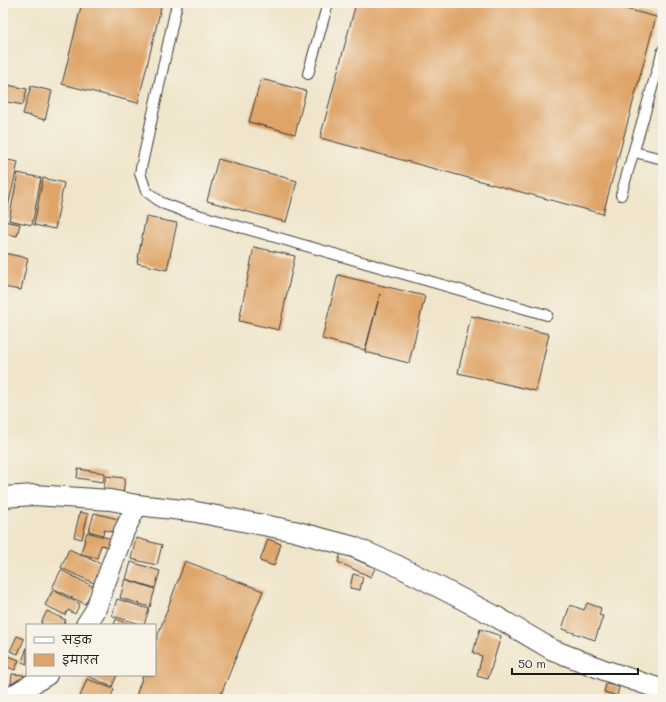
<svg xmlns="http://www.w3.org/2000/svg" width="666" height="702" font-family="Mali,'Playpen Sans Deva',sans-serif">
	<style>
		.building { fill: #dfa468 }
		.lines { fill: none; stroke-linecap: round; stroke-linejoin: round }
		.lane-casing { stroke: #3c3a36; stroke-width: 12 }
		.street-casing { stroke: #3c3a36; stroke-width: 22 }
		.lane { stroke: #fff; stroke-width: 10 }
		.street { stroke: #fff; stroke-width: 20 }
	</style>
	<rect width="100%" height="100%" fill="#f7f3e8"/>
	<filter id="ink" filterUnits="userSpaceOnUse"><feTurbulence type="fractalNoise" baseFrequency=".025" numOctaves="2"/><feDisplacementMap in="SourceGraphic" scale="8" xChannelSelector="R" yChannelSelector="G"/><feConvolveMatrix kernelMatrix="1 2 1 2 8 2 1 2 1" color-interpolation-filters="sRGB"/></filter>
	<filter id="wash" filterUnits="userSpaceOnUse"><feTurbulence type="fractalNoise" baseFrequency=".012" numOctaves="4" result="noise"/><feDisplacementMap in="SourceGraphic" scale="16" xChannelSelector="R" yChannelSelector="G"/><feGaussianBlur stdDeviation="0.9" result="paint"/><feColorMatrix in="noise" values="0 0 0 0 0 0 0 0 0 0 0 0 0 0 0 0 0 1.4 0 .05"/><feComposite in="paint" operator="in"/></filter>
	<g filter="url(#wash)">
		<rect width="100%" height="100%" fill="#f0e5cb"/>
		<g id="blocks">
			<!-- building -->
			<g class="building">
				<path d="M82,3H162L138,103L62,84Z"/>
				<path d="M356,3H611V5L656,17L603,214L320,138Z"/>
				<path d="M261,79L306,91L295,134L249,122Z"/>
				<path d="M3,84L27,89L23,105L3,101Z"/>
				<path d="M31,86L52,91L45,120L23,114Z"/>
				<path d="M3,159L18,162L6,216L3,215Z"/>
				<path d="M218,159L297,181L286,222L207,201Z"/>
				<path d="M18,173L41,178L32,225L9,220Z"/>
				<path d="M43,178L64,183L55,229L34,225Z"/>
				<path d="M146,217L177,223L167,270L137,263Z"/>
				<path d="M3,221L20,224L17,236L3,233Z"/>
				<path d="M254,247L295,256L279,330L239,321Z"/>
				<path d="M3,253L28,258L21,290L3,287Z"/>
				<path d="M338,275L425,296L409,363L365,352L380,294L365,350L322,339Z"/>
				<path d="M471,316L549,334L536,391L458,373Z"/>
				<path d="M78,469L105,473L103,482L77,478Z"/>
				<path d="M106,476L125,478L123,494L103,492Z"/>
				<path d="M80,512L88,514L82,539L74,537Z"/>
				<path d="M94,513L122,520L119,533L104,530L103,535L89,531Z"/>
				<path d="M87,532L112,539L110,547L101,545L97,558L81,554Z"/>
				<path d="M136,538L162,545L157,565L131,559Z"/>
				<path d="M268,539L281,544L274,566L260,561Z"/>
				<path d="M69,549L105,566L96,584L61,568Z"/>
				<path d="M341,553L375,568L371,577L338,562Z"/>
				<path d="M185,561L263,591L219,699H135L143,675H155V643Z"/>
				<path d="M131,562L160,571L155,588L126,579Z"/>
				<path d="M61,570L94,587L85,604L52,588Z"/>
				<path d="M353,574L363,577L360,590L350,588Z"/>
				<path d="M125,579L155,589L150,607L120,598Z"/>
				<path d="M53,590L80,604L75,614L68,610L65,615L45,605Z"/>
				<path d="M117,599L149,609L144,625L112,616Z"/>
				<path d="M587,603L601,608L599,615L603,616L595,640L562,629L570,605L584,610Z"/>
				<path d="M47,611L66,620L63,625H44L41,623Z"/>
				<path d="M116,619L131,625H114Z"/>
				<path d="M480,629L501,636L488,679L477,676L482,656L473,653Z"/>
				<path d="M17,636L24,639L18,654L10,651Z"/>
				<path d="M27,647V664L22,662Z"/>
				<path d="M3,654L19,660L15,670L3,665Z"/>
				<path d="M12,674L24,675L23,685L11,684Z"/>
				<path d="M86,675H117L112,687Z"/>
				<path d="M3,676L7,677L5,684H3Z"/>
				<path d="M87,679L114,689L110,699H79Z"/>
				<path d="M606,684L619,687L617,696L604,692Z"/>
			</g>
		</g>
	</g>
	<g filter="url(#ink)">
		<use href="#blocks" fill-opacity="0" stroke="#3c3a36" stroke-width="1"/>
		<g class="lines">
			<!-- lane casing -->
			<g class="lane-casing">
				<g id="lane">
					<path d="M177,3L140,173L146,191L162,203L181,210L547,315"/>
					<path d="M308,74L328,3"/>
					<path d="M634,152L663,159"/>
					<path d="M621,195L663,50"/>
				</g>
			</g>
			<!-- street casing -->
			<g class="street-casing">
				<g id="street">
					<path d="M3,497L34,495L110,500L137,505L191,511L294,531L354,547L396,565L495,616L553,650L604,670L663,690"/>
					<path d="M86,625L95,611L124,531L137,505"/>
					<path d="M7,699L47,675"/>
				</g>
			</g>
			<!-- lane -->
			<use href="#lane" class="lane"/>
			<!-- street -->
			<use href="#street" class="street"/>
		</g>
	</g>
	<!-- margin -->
	<rect width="666" height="702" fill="none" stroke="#f7f3e8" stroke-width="16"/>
	<!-- legend -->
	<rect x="26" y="624" width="130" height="52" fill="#f7f3e8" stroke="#9f9d96"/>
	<rect x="34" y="637" width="20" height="6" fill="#ffffff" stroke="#9f9d96"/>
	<text x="62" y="644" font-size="12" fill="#1c1c1c">सड़क</text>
	<rect x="34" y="654" width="20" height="12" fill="#dfa468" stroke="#9f9d96"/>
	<text x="62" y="664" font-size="12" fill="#1c1c1c">इमारत</text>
	<!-- scale -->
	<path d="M512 668v6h126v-6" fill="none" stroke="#1c1c1c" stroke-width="2"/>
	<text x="518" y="668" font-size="12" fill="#1c1c1c" stroke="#f7f3e8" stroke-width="3" paint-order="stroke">50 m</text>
</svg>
